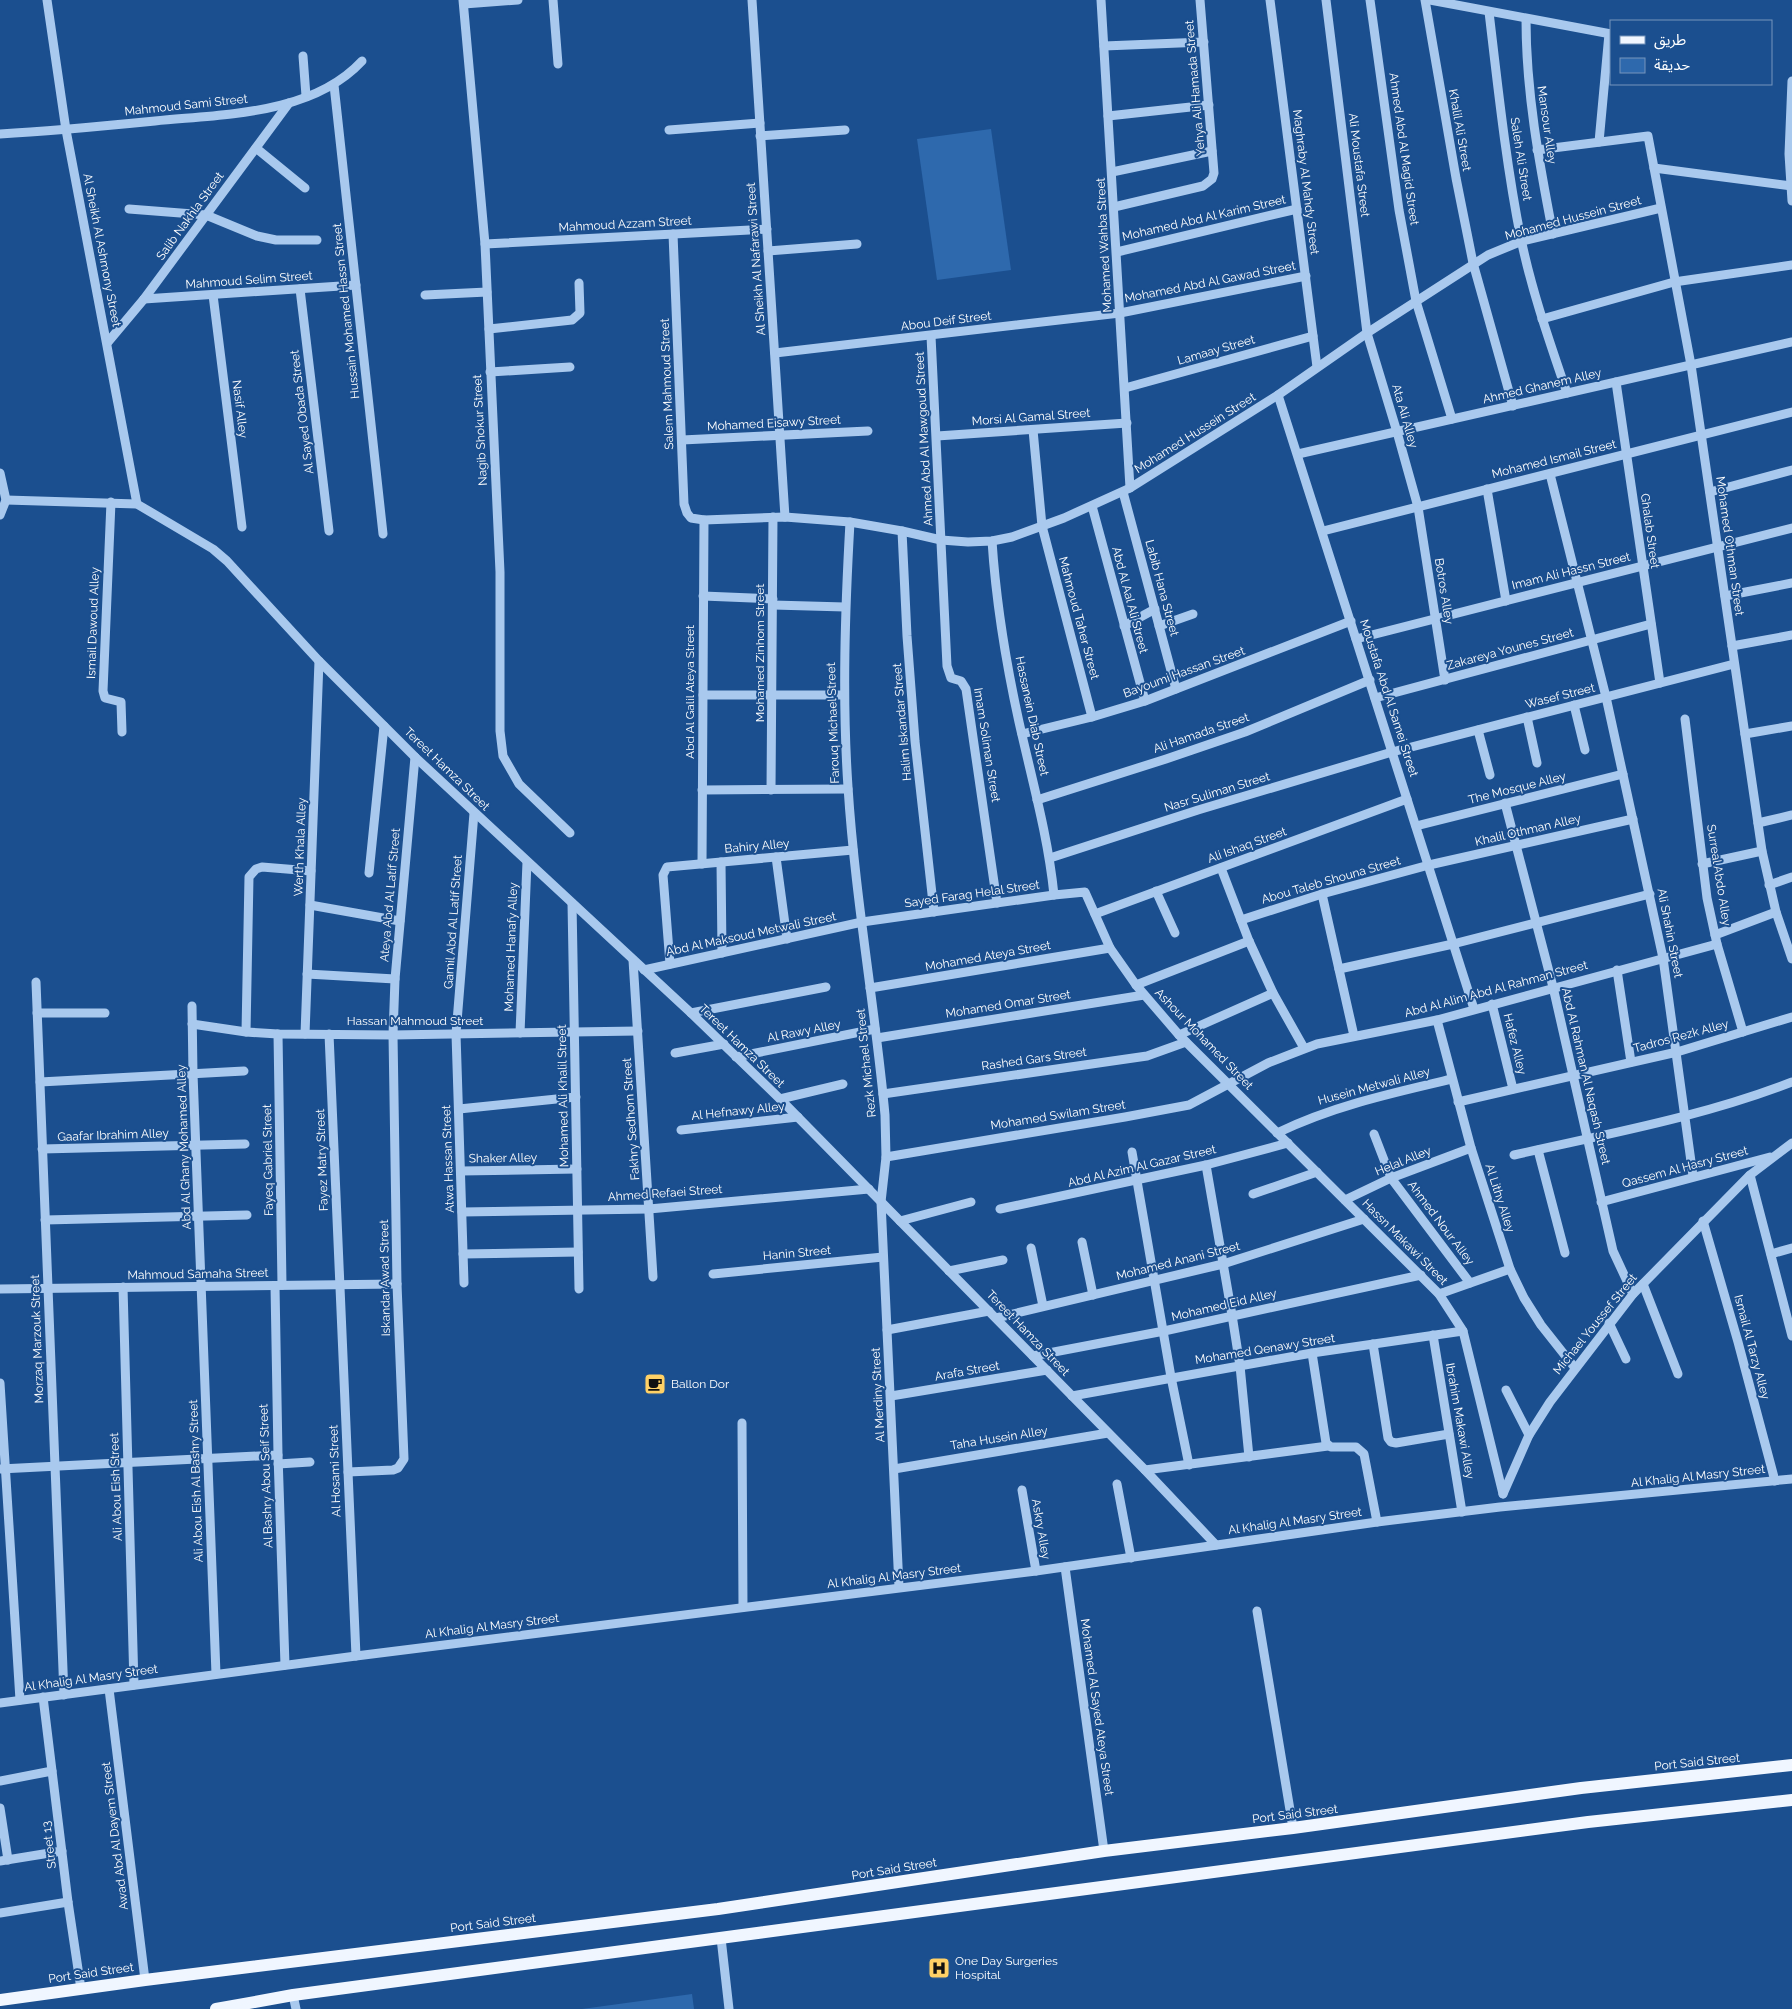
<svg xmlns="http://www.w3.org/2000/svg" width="1792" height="2009" font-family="Raleway,'Noto Sans Arabic',sans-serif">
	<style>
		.green { fill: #2e69ad }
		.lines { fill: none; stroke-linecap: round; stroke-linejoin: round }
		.minor { stroke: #a9c9ee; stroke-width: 9 }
		.major { stroke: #f0f6ff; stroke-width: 12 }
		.labels { text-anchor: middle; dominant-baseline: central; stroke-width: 4; stroke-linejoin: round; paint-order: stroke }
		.street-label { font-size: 12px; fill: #fff; stroke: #1b4f8f }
		.poi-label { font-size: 12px; fill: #fff; stroke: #1b4f8f; text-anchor: start }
	</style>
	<rect width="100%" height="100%" fill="#1b4f8f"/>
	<!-- green -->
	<g class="green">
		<path d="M991,129L1011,270L937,280L917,139Z"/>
		<path d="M692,1994L694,2009H582Z"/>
	</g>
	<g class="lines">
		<!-- minor -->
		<g class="minor">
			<path d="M47,0L66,130L137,504"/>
			<path d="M463,0L485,244L500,572V731L503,756L519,784L570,833"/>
			<path d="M553,0L558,64"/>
			<path d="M752,0L785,517"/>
			<path d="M1101,0L1130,488"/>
			<path d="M1270,0L1317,367"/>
			<path d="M1326,0L1367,333L1397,432L1418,507L1445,680"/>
			<path d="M1370,0L1399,210L1416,301L1452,419"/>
			<path d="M1425,0L1456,178L1473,263L1513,406"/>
			<path d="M1430,0L1611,34"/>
			<path d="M464,4L518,0"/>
			<path d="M1489,12C1498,88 1506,164 1521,239C1532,292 1550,343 1567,393"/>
			<path d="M1526,19C1526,92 1539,162 1553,234"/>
			<path d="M1104,46L1204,42"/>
			<path d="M303,56L306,96"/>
			<path d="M1792,81L1789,154L1792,201"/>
			<path d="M334,85L383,534"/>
			<path d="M1108,116L1209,105"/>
			<path d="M669,130L760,123"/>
			<path d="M0,134C52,131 104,126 155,121C224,114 312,115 362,61"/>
			<path d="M760,136L845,130"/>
			<path d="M1599,142L1609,34"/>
			<path d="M256,148L305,188"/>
			<path d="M1537,150L1648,136L1691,365L1762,851L1776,912L1792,959"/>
			<path d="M1654,168L1792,186"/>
			<path d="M1112,172L1212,151"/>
			<path d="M1114,207L1203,186L1212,179L1214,173L1200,0"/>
			<path d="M129,209L206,215L257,236L276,240H317"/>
			<path d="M673,234L684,504L687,513L691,518L704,520L785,517L850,522L902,531L941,540L968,542L992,541L1012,537L1064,518L1130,488L1278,395L1367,333L1488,255L1522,241L1661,208"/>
			<path d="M485,244L767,229"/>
			<path d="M768,251L857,244"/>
			<path d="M1117,252L1297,209"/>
			<path d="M300,289L329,531"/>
			<path d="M213,295L242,527"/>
			<path d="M425,295L487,292"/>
			<path d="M144,299L356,285"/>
			<path d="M1542,319L1674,282L1792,265"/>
			<path d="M489,329L572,320L580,313L579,283"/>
			<path d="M931,336L947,666L951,678L961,681L966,689L997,903"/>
			<path d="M108,342L144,299L289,103"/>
			<path d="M775,353L1120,313L1306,276"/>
			<path d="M490,372L570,367"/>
			<path d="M1616,382L1660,683"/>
			<path d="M1125,388L1313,336"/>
			<path d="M1278,395L1474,1009"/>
			<path d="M1033,430L1042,526L1092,717"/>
			<path d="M937,436L1127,423"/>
			<path d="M682,440L868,431"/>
			<path d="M1298,454L1792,342"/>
			<path d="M0,473L6,500L0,515"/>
			<path d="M1550,474L1606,697L1663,958L1693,1176"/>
			<path d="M1487,489L1506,601"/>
			<path d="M1123,492L1176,689"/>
			<path d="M1710,492L1792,470"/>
			<path d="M6,500L137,504L213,549L227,561L319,661L415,757L691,1013L780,1099L1145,1470L1216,1545"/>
			<path d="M111,502L103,691L105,698L121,702L122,732"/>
			<path d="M1092,506L1145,701"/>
			<path d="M850,522C845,611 842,699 848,787C855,897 875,1006 885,1115L886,1157L881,1202L899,1587"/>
			<path d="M902,531L907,636L915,741L934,912"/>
			<path d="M1323,531L1792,412"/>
			<path d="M992,541C996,602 1006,663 1019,722C1032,780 1048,836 1054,895"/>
			<path d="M703,596L773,599"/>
			<path d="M1725,596L1792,583"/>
			<path d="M773,605L845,607"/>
			<path d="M1124,626L1155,609"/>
			<path d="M1159,626L1193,614"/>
			<path d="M1356,639L1792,528"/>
			<path d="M1732,646L1792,635"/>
			<path d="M703,695H844"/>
			<path d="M1375,698L1651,624"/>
			<path d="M1574,705L1585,750"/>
			<path d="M1527,717L1537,763"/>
			<path d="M1685,719L1707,898L1717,944L1743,1032"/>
			<path d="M1478,730L1490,775"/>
			<path d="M1022,734L1092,717L1145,701L1351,621"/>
			<path d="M1745,734L1792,726"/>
			<path d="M702,790L848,789"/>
			<path d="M771,790L773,517"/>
			<path d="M1037,800L1166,759L1245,732L1370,680"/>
			<path d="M1505,803L1553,987L1613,1251L1633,1294"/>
			<path d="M1758,823L1792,815"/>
			<path d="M1416,826L1623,774"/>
			<path d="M776,857L787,939"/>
			<path d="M1050,858L1198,810L1392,752L1734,664"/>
			<path d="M721,862L722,953"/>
			<path d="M702,864L704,520"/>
			<path d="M1702,864L1762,851"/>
			<path d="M1221,868L1249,941L1273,993L1304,1048"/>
			<path d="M369,873L384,726"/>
			<path d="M1769,885L1792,877"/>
			<path d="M1156,891L1175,933"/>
			<path d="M1322,894L1354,1036"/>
			<path d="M572,903L579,1289"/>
			<path d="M310,905L400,921"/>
			<path d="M1095,914L1407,799"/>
			<path d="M1241,920L1322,894L1429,865L1633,819"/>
			<path d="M1715,935L1776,912"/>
			<path d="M633,960L653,1277"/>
			<path d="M670,964L663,875L667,867L853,850"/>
			<path d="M1339,969L1453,944L1650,894"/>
			<path d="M644,970L862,922L1054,895L1085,892L1110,948L1136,985L1179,1035L1439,1294L1463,1331L1503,1494"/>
			<path d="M1617,970L1631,1062"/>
			<path d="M307,974L395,979"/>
			<path d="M36,982L64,1695"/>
			<path d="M1136,985L1249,941"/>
			<path d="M870,988L1110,948"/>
			<path d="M1492,1004L1513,1089"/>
			<path d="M192,1006L193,1074L216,1674"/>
			<path d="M37,1013H105"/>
			<path d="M691,1013L826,987"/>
			<path d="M1437,1020L1471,1148L1510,1269L1524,1298L1541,1325L1575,1368"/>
			<path d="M192,1024L246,1032L278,1034L393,1035L638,1031"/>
			<path d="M246,1032L249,877L256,869L262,867L311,871"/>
			<path d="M520,1033L527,862"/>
			<path d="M278,1034L282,1285"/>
			<path d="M305,1034L319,661"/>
			<path d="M329,1034L356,1656"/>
			<path d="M1179,1035L1273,993"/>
			<path d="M877,1038L1144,995"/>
			<path d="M675,1053L724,1044"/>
			<path d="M736,1057L875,1029"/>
			<path d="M40,1082L244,1071"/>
			<path d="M883,1094L1147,1056L1186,1042"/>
			<path d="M780,1099L843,1084"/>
			<path d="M1458,1102L1677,1052L1792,1017"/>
			<path d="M459,1109L576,1097"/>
			<path d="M681,1130L798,1117"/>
			<path d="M1277,1133C1333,1106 1392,1093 1452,1079"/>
			<path d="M1374,1134L1391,1178L1470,1283"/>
			<path d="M42,1149L245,1144"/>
			<path d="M1538,1150L1565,1253"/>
			<path d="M1132,1152L1171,1377L1189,1465"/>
			<path d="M1514,1155C1607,1134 1702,1117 1792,1082"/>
			<path d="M886,1157L1125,1117L1189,1105L1268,1063L1317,1044L1437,1020L1717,944"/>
			<path d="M1206,1165L1232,1315L1240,1366L1249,1457"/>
			<path d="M461,1171L577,1169"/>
			<path d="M1750,1175L1792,1336"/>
			<path d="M1253,1194L1317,1172"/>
			<path d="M1345,1200L1391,1178L1471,1148"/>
			<path d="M1601,1202L1770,1157"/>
			<path d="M1000,1209L1206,1165L1288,1143"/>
			<path d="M462,1212L649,1209L869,1189"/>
			<path d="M45,1220L247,1215"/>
			<path d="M900,1221L971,1202"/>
			<path d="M1703,1221L1738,1342L1775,1481"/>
			<path d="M1082,1242L1093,1295"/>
			<path d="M1031,1248L1043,1306"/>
			<path d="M463,1254L578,1252"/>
			<path d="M1771,1254L1792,1248"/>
			<path d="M949,1271L1003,1260"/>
			<path d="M713,1274L883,1257"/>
			<path d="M464,1283L456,1034L474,813"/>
			<path d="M1643,1284L1678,1374"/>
			<path d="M275,1286L278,1455L285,1665"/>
			<path d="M123,1287L134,1685"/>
			<path d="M0,1289L397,1284"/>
			<path d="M1439,1294L1510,1269"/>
			<path d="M996,1318L1223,1264L1364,1219"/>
			<path d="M1609,1323L1626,1359"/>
			<path d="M887,1330L989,1311"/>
			<path d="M1433,1335L1462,1512"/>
			<path d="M1373,1344L1388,1438L1391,1442L1396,1443L1449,1434"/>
			<path d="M1312,1353L1326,1443L1331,1447H1356L1364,1454L1377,1522"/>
			<path d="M1033,1356L1164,1331L1421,1275"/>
			<path d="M0,1383L20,1700"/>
			<path d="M1506,1390L1529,1435"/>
			<path d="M891,1396L1047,1370"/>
			<path d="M1072,1396L1312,1353L1463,1331"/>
			<path d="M742,1423L743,1607"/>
			<path d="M278,1464L310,1462"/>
			<path d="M0,1469L278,1455"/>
			<path d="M894,1469L1108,1433"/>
			<path d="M1145,1470L1328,1446"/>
			<path d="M348,1472L393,1470L398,1468L404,1459L397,1284L393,1035L395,979L415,757"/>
			<path d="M1117,1484L1131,1558"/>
			<path d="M1022,1490L1036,1571"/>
			<path d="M1503,1494L1529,1435L1550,1402L1633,1294L1750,1175L1792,1143"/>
			<path d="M1065,1567L1104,1851"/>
			<path d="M1257,1611L1293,1828"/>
			<path d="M109,1689L145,1980"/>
			<path d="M43,1697L68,1902L81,1989"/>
			<path d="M0,1703L356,1656L1036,1571L1377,1522L1500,1507L1792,1479"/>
			<path d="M0,1781L52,1771"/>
			<path d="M0,1808L8,1860"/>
			<path d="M0,1861L62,1851"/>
			<path d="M0,1913L68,1902"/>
			<path d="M721,1938L729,2009"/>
			<path d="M293,1995L296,2009"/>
		</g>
		<!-- major -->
		<g class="major">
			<path d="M0,2000L145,1980L718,1909L1104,1851L1293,1828L1581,1788L1792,1765"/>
			<path d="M216,2009L293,1995L1588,1822L1792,1800"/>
		</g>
	</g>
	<!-- icons -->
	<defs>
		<g id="cafe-square" transform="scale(1.125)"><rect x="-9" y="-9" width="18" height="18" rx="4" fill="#ffd166" stroke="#1b4f8f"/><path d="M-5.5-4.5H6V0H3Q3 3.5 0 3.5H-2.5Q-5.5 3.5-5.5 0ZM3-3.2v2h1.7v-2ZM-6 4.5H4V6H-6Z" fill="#111"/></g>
		<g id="hospital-square" transform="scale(1.125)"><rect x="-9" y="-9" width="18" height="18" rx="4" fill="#ffd166" stroke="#1b4f8f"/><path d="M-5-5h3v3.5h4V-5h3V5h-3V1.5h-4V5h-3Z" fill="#111"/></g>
	</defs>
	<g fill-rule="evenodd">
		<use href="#cafe-square" x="655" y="1384"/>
		<use href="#hospital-square" x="939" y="1968"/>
	</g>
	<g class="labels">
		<!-- street labels -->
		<g class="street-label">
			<text transform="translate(1195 88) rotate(-95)">Yehya Ali Hamada Street</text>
			<text transform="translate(186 105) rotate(-6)">Mahmoud Sami Street</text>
			<text transform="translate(1547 125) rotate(82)">Mansour Alley</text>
			<text transform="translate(1460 130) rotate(80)">Khalil Ali Street</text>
			<text transform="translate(1404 149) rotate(82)">Ahmed Abd Al Magid Street</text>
			<text transform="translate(1521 159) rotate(81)">Saleh Ali Street</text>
			<text transform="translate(1359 165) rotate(83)">Ali Moustafa Street</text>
			<text transform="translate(1306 182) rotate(83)">Maghraby Al Mahdy Street</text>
			<text transform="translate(190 216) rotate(-54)">Salib Nakhla Street</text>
			<text transform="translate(1204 218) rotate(-13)">Mohamed Abd Al Karim Street</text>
			<text transform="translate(1573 218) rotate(-15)">Mohamed Hussein Street</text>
			<text transform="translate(625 224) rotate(-3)">Mahmoud Azzam Street</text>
			<text transform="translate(1104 245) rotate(-93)">Mohamed Wahba Street</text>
			<text transform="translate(102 250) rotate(79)">Al Sheikh Al Ashmony Street</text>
			<text transform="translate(756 259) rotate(-94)">Al Sheikh Al Nafarawi Street</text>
			<text transform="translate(249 280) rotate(-4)">Mahmoud Selim Street</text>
			<text transform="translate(1210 282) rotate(-11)">Mohamed Abd Al Gawad Street</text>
			<text transform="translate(346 311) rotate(-96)">Hussain Mohamed Hassn Street</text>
			<text transform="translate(946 321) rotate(-7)">Abou Deif Street</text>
			<text transform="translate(1216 350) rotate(-16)">Lamaay Street</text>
			<text transform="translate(667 384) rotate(-92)">Salem Mahmoud Street</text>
			<text transform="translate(1542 386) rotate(-13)">Ahmed Ghanem Alley</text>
			<text transform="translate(240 409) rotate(83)">Nasif Alley</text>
			<text transform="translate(302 412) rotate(-97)">Al Sayed Obada Street</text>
			<text transform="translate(1405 416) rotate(74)">Ata Ali Alley</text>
			<text transform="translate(1031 417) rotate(-4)">Morsi Al Gamal Street</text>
			<text transform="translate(774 423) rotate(-3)">Mohamed Eisawy Street</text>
			<text transform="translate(480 430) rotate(-93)">Nagib Shokur Street</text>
			<text transform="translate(1195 433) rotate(-32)">Mohamed Hussein Street</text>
			<text transform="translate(924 439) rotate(-93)">Ahmed Abd Al Mawgoud Street</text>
			<text transform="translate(1554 459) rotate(-14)">Mohamed Ismail Street</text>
			<text transform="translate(1650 531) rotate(82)">Ghalab Street</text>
			<text transform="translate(1730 546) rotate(82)">Mohamed Othman Street</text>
			<text transform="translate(1571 571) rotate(-14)">Imam Ali Hassn Street</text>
			<text transform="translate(1162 588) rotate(75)">Labib Hana Street</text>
			<text transform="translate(1444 591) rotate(81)">Botros Alley</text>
			<text transform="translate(1130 600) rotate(75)">Abd Al Aal Ali Street</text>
			<text transform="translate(1079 618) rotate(75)">Mahmoud Taher Street</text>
			<text transform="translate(93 623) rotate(-88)">Ismail Dawoud Alley</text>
			<text transform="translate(1510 649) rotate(-15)">Zakareya Younes Street</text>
			<text transform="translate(760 653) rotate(-90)">Mohamed Zinhom Street</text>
			<text transform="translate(1184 672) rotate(-20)">Bayoumi Hassan Street</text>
			<text transform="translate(690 692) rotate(-90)">Abd Al Galil Ateya Street</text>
			<text transform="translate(1560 696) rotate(-14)">Wasef Street</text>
			<text transform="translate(1389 698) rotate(72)">Moustafa Abd Al Samei Street</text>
			<text transform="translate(1032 716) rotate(78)">Hassanein Diab Street</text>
			<text transform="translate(902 722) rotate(-95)">Halim Iskandar Street</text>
			<text transform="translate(833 723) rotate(-92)">Farouq Michael Street</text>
			<text transform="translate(1201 733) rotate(-19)">Ali Hamada Street</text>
			<text transform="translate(987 745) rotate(81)">Imam Soliman Street</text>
			<text transform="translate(447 769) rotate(44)">Tereet Hamza Street</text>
			<text transform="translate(1517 788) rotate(-14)">The Mosque Alley</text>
			<text transform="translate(1217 792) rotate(-17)">Nasr Suliman Street</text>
			<text transform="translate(1528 830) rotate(-13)">Khalil Othman Alley</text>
			<text transform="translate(1247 845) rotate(-20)">Ali Ishaq Street</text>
			<text transform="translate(757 846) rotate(-5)">Bahiry Alley</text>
			<text transform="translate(300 847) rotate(-88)">Werth Khala Alley</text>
			<text transform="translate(1719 875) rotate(81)">Surreal Abdo Alley</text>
			<text transform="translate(1331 880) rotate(-16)">Abou Taleb Shouna Street</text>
			<text transform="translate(972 894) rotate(-8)">Sayed Farag Helal Street</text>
			<text transform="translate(390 895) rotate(-85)">Ateya Abd Al Latif Street</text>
			<text transform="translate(453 922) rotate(-86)">Gamil Abd Al Latif Street</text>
			<text transform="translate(1670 933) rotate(79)">Ali Shahin Street</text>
			<text transform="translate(751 934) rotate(-12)">Abd Al Maksoud Metwali Street</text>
			<text transform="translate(511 947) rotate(-88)">Mohamed Hanafy Alley</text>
			<text transform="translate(988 956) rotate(-10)">Mohamed Ateya Street</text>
			<text transform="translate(1496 989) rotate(-15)">Abd Al Alim Abd Al Rahman Street</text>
			<text transform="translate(1008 1004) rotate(-9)">Mohamed Omar Street</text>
			<text x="415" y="1021">Hassan Mahmoud Street</text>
			<text transform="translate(804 1031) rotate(-11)">Al Rawy Alley</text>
			<text transform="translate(1681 1036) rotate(-15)">Tadros Rezk Alley</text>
			<text transform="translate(1204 1039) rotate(46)">Ashour Mohamed Street</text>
			<text transform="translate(1515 1044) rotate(76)">Hafez Alley</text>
			<text transform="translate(742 1046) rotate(44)">Tereet Hamza Street</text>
			<text transform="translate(1034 1059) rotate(-8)">Rashed Gars Street</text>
			<text transform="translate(866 1063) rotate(-96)">Rezk Michael Street</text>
			<text transform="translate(1586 1076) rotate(77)">Abd Al Rahman Al Naqash Street</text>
			<text transform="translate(1374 1086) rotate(-15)">Husein Metwali Alley</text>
			<text transform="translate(563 1096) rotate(-91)">Mohamed Ali Khalil Street</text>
			<text transform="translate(738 1111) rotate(-6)">Al Hefnawy Alley</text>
			<text transform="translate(1058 1115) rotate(-9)">Mohamed Swilam Street</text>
			<text transform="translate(631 1119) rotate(-94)">Fakhry Sedhom Street</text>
			<text transform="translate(113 1135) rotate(-2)">Gaafar Ibrahim Alley</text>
			<text transform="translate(184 1147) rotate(-92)">Abd Al Ghany Mohamed Alley</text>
			<text transform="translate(503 1158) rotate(-1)">Shaker Alley</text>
			<text transform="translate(448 1159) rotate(-92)">Atwa Hassan Street</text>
			<text transform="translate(268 1160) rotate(-91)">Fayeq Gabriel Street</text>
			<text transform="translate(322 1160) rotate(-92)">Fayez Matry Street</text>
			<text transform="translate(1403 1161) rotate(-22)">Helal Alley</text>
			<text transform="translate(1142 1166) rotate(-13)">Abd Al Azim Al Gazar Street</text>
			<text transform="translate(1685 1167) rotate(-15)">Qassem Al Hasry Street</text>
			<text transform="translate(665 1193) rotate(-4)">Ahmed Refaei Street</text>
			<text transform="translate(1500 1198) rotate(72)">Al Lithy Alley</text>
			<text transform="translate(1441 1223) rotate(53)">Ahmed Nour Alley</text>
			<text transform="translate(1405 1242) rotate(45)">Hassn Makawi Street</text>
			<text transform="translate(797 1253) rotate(-5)">Hanin Street</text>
			<text transform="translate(1178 1261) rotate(-14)">Mohamed Anani Street</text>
			<text transform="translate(198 1274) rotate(-1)">Mahmoud Samaha Street</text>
			<text transform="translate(385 1278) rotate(-91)">Iskandar Awad Street</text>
			<text transform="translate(1224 1305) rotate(-13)">Mohamed Eid Alley</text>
			<text transform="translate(1595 1324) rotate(-51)">Michael Youssef Street</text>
			<text transform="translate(1028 1333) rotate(46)">Tereet Hamza Street</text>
			<text transform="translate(37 1339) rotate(-92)">Morzaq Marzouk Street</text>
			<text transform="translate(1752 1347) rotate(75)">Ismail Al Tarzy Alley</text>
			<text transform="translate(1265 1349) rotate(-9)">Mohamed Qenawy Street</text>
			<text transform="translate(967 1371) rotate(-10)">Arafa Street</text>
			<text transform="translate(878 1395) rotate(-93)">Al Merdiny Street</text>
			<text transform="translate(1460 1421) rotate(80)">Ibrahim Makawi Alley</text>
			<text transform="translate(999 1438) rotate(-9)">Taha Husein Alley</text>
			<text transform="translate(335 1471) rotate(-92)">Al Hosami Street</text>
			<text transform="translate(266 1476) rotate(-92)">Al Bashry Abou Seif Street</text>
			<text transform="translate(1698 1476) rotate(-6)">Al Khalig Al Masry Street</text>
			<text transform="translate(196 1481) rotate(-92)">Ali Abou Eish Al Bashry Street</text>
			<text transform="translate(116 1487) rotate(-92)">Ali Abou Eish Street</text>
			<text transform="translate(1295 1521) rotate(-8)">Al Khalig Al Masry Street</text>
			<text transform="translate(1041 1529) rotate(80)">Askry Alley</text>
			<text transform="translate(894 1576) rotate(-7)">Al Khalig Al Masry Street</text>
			<text transform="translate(492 1626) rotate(-7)">Al Khalig Al Masry Street</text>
			<text transform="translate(91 1678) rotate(-8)">Al Khalig Al Masry Street</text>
			<text transform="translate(1097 1707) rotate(82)">Mohamed Al Sayed Ateya Street</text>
			<text transform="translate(1697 1762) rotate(-6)">Port Said Street</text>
			<text transform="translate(1295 1814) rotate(-7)">Port Said Street</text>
			<text transform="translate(115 1836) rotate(-97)">Awad Abd Al Dayem Street</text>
			<text transform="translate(49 1845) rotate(-97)">Street 13</text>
			<text transform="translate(894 1869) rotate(-9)">Port Said Street</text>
			<text transform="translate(493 1923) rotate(-7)">Port Said Street</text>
			<text transform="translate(91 1973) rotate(-8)">Port Said Street</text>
		</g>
		<!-- poi labels -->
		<g class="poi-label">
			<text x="671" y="1384">Ballon Dor</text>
			<text x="955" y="1961">One Day Surgeries<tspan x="955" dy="14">Hospital</tspan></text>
		</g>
	</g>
	<!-- legend -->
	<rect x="1610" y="20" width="162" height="65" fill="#1b4f8f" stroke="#7695bc"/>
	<rect x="1620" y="36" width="25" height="8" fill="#f0f6ff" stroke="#7695bc"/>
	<text x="1654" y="45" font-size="15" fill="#ffffff">طريق</text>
	<rect x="1620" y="58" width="25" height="15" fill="#2e69ad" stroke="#7695bc"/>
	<text x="1654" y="70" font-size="15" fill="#ffffff">حديقة</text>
</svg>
